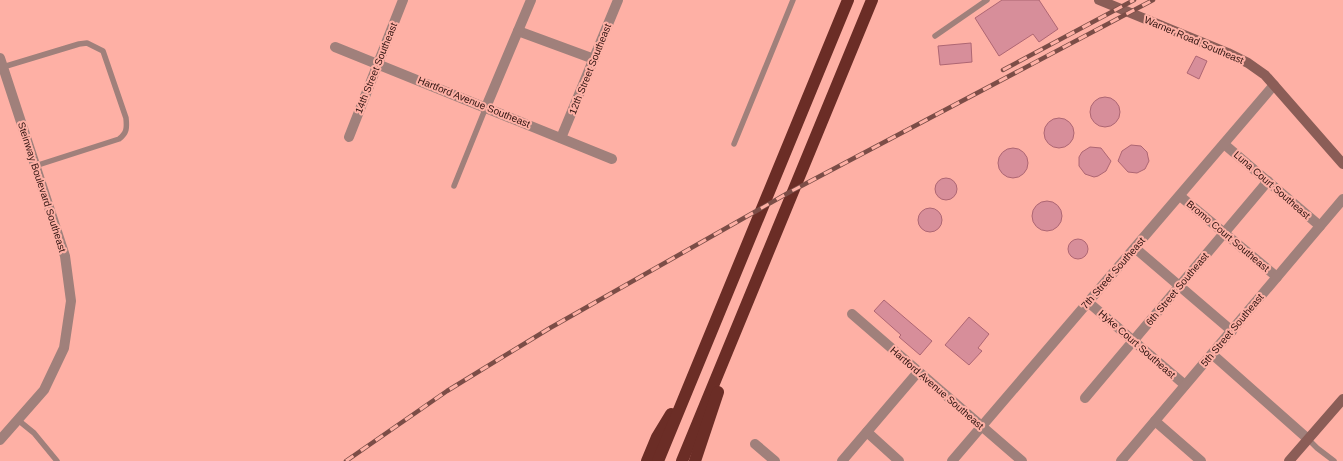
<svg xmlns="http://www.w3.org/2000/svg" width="1343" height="461" font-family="Arial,sans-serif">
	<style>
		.building { fill: #d78e9a; stroke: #ae6673 }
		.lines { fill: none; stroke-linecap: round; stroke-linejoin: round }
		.lane { stroke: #a0807b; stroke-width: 5.5 }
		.street { stroke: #a0807b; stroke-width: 10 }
		.secondary { stroke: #8b5d57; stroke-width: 10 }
		.highway { stroke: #6b2d26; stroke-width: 12 }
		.rail-casing { stroke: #7c4d47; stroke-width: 4.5 }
		.rail { stroke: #feb0a5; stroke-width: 3; stroke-dasharray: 9; stroke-linecap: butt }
		.labels { text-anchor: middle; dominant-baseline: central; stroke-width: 4; stroke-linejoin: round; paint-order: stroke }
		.street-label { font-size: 10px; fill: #2f1310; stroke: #feb0a5 }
	</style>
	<rect width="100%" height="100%" fill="#feb0a5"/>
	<!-- building -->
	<g class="building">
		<path d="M1002,0H1039L1058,29L1039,42L1033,34L999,56L975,18Z"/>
		<path d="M971,43L972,62L940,65L938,46Z"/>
		<path d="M1196,56L1207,61L1199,79L1187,73Z"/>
		<circle cx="1105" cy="112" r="15"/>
		<circle cx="1059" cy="133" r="15"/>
		<path d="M1131,145L1141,146L1147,152L1148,157L1149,161L1145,169L1137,173L1128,172L1118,161L1122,151Z"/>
		<path d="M1090,147L1101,148L1111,161L1106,171L1098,176L1094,177L1085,174L1079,166V157L1082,152Z"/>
		<circle cx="1013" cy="163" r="15"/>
		<circle cx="946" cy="189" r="11"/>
		<circle cx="1047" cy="216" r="15"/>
		<circle cx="930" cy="220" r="12"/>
		<circle cx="1078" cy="249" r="10"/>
		<path d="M884,300L932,341L920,355L899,337L901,335L874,311Z"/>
		<path d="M969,317L989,334L978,348L982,351L969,365L945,345Z"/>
	</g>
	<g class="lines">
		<!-- lane -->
		<g class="lane">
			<path d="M935,36L987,0"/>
			<path d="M3,67L79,44L87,43L103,51L126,118C127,128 127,133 119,139L35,166"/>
			<path d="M734,144L793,0"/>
			<path d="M454,186L486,107"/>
			<path d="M18,420L34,433L57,461"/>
			<path d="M1308,439L1317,448L1334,461"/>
		</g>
		<!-- street -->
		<g class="street">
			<path d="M518,31L594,59"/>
			<path d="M335,47L612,159"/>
			<path d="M0,58L65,256L71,301L64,348L44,390L0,440"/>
			<path d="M486,107L531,0"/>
			<path d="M349,137L403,0"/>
			<path d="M561,138L618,0"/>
			<path d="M1224,144L1320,226"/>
			<path d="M1180,196L1277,277"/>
			<path d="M1135,248L1232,331"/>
			<path d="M1088,302L1185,385"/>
			<path d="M852,314L1022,461"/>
			<path d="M1212,354L1308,439"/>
			<path d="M1085,398L1268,181"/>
			<path d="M1155,421L1201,461"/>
			<path d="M867,432L899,461"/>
			<path d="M755,444L775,461"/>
			<path d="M842,461L918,372"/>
			<path d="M952,461L1274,85"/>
			<path d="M1121,461L1343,199"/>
		</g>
		<!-- secondary -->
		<g class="secondary">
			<path d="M1099,0L1228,53L1248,63L1265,75L1343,164"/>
			<path d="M1289,461L1343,399"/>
		</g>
		<!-- highway -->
		<g class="highway">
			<path d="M647,461L657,437L671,414"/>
			<path d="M658,461L848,0"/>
			<path d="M682,461L872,0"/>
			<path d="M695,461L718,392"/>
		</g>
		<!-- rail casing -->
		<g class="rail-casing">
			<g id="rail">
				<path d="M1003,70L1134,0"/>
				<path d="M346,461L447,391L550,328L788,193L1153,0"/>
			</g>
		</g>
		<!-- rail -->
		<use href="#rail" class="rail"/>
	</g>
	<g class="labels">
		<!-- street labels -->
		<g class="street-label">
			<text transform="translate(1194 40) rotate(23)">Warner Road Southeast</text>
			<text transform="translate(376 68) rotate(-68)">14th Street Southeast</text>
			<text transform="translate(590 69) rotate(-68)">12th Street Southeast</text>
			<text transform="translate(474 102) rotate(22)">Hartford Avenue Southeast</text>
			<text transform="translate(1272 185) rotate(41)">Luna Court Southeast</text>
			<text transform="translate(42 187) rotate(72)">Steinway Boulevard Southeast</text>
			<text transform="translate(1228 236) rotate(40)">Bromo Court Southeast</text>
			<text transform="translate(1113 273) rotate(-49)">7th Street Southeast</text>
			<text transform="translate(1177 289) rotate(-50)">6th Street Southeast</text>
			<text transform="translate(1232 330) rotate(-50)">5th Street Southeast</text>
			<text transform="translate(1137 344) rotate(41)">Hyke Court Southeast</text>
			<text transform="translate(937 388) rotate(41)">Hartford Avenue Southeast</text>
		</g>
	</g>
</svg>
